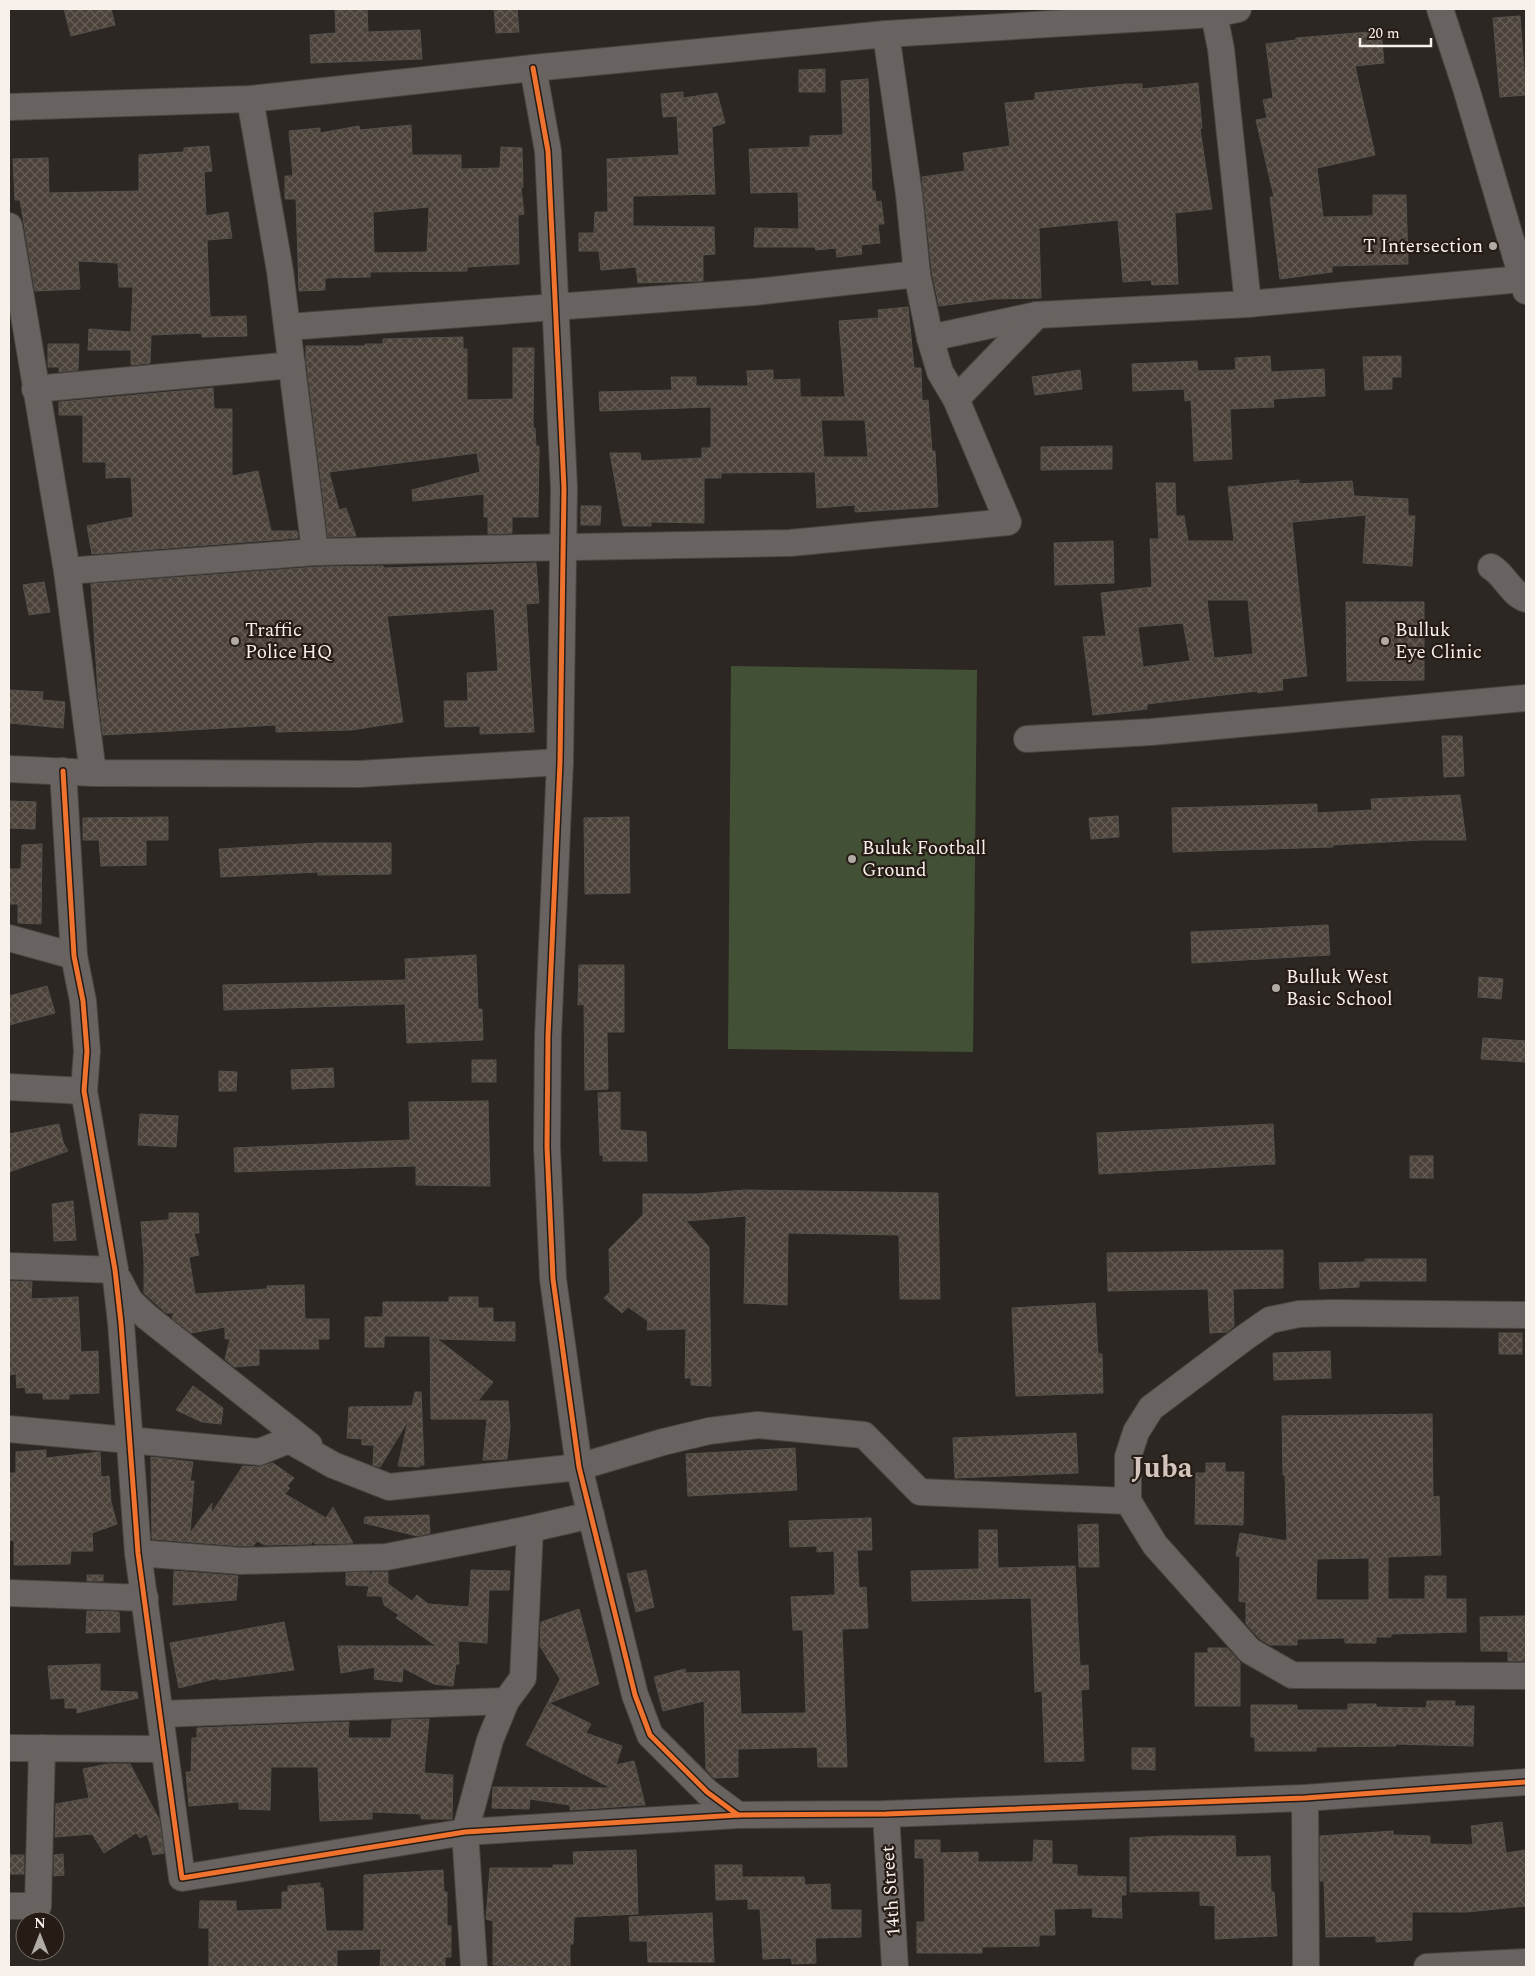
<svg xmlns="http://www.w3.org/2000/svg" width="1535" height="1976" font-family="Spectral,serif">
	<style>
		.pitch { fill: #425035 }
		.building { fill: url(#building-cross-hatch); stroke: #54504c; fill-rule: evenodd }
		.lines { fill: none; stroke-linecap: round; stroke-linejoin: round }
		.street-casing { stroke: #4a4541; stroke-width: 28 }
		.street { stroke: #686360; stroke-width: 26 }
		.cycleway-casing { stroke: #261c15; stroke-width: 8 }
		.cycleway { stroke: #ef722f; stroke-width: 5 }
		.poi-dot { fill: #b1aaa5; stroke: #261c15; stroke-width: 2 }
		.labels { text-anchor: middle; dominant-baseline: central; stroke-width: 4.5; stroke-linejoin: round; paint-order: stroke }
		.poi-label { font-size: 19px; fill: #f8f0eb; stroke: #261c15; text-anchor: start }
		.street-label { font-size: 19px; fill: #f8f0eb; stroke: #261c15 }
		.town-label { font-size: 29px; font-weight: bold; fill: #d3c5bb; stroke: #261c15 }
	</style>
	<defs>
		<pattern id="building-cross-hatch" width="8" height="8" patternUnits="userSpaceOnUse" patternTransform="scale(1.25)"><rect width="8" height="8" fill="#4b423a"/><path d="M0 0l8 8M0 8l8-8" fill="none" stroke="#665e57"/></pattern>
	</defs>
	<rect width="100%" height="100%" fill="#2c2722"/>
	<!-- pitch -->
	<path class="pitch" d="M731,666L977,670L973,1052L728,1049Z"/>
	<!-- building -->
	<g class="building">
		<path d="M64,9H111L115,25L71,36Z"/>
		<path d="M367,9L368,32L420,30L422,59L311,63L310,35L336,33L335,10Z"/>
		<path d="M494,9H517L519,32L496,33Z"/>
		<path d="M1520,16L1526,95L1500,97L1493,18Z"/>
		<path d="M1381,31L1384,63L1355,66L1375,155L1317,168L1323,217L1373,216V195H1406L1408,264L1332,266V272L1280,279L1270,197H1274L1256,120L1267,118L1263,100L1273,98L1266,44L1296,40V38Z"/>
		<path d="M825,69V92H799V70Z"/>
		<path d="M868,79L872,191H875L876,202L881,201L884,224H878L880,243L861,245L862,254L837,257L836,248L816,250L815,247H754L755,228L799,229L798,192L751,193L749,149L810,147V136L843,135L841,81Z"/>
		<path d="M1198,83L1202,128L1200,129L1212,209L1175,213L1178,284L1152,285L1151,280L1123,282L1118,220L1039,228L1041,298L993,299L939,306L932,272L922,177L965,171L963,153L1010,146L1005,103L1035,100V93L1126,84H1142V89Z"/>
		<path d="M683,92V98L717,93L725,123L712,127L715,194L633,196V226L714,227L715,254L703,255V281L638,283L636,267L601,270L599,251H579V233H594L595,212H608L607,159L679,155L677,116L663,117L661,94Z"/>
		<path d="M411,125L412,155H461V169L500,168L501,147L522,148L523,187L521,188L524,214L518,215L519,264L467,267V271L370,272V277L325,278V290L299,291L296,199H285V176H293L289,131L320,128V133L359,126L360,130ZM429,207L427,252L374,253L373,212Z"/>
		<path d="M209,146L212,171L204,172L206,216L228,212L232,238L207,240L210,317L246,316L247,336L202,337V333L151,335L150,363L131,365V350H88L89,329L131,332L133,287H119L118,263L78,261L80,289L35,291L20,200H15L13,159L48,158L49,193L139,191V155L184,152V148Z"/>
		<path d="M908,307L914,368H921L922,401L928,400L932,451H935L938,507L855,512V505L817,508L815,472L721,473V478H704V523L651,522V526H623L610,453H640L641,461L702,458V448H711V407L600,411L599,392L672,390L671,377H696V386H748L747,371L773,370V380L800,379V397H845L839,321L879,318L878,310ZM821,420H865L868,457H824Z"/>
		<path d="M463,337V349H467V400L513,399V348H534L533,428H535L536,446H539L538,517H512V533L488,534V517H484V494L413,501L412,490L480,472L477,453L329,472L339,510L346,508L356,536L328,537L306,359V346H365V344H383V339Z"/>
		<path d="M48,344H79L78,370L59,372V367H48Z"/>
		<path d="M1270,356L1271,372L1324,369L1325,396L1273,399L1274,407L1230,409L1232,459L1194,461L1191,400L1185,401L1184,389L1133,391L1132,364L1197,361L1198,371L1236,370L1235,358Z"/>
		<path d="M1401,356V377H1392V389L1365,390L1363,357Z"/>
		<path d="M1080,370L1082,389L1035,395L1032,377Z"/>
		<path d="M213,388L214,409H232V476L258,471L271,531H297L298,538L92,554L87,526L133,517L131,477L106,478V462H83V415H59V402Z"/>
		<path d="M1112,446V469L1041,470V447Z"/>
		<path d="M1299,480V484L1352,481L1354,496L1408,499V516H1415L1412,566L1363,563L1366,515L1292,522L1307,676L1282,679L1283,690L1258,693L1257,691L1147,704V709L1093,715L1083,637L1106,636L1101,593L1152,587L1150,539H1159L1156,483H1175L1176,516H1184L1188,541H1234L1228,487ZM1207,600H1248L1253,654L1214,658ZM1183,623L1190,661L1143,667L1138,627Z"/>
		<path d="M581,506H601L600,525H581Z"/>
		<path d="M1113,541L1114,583L1055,585L1054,543Z"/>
		<path d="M536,563L539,603L526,604L534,732L480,734V726L445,727L444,701H468L467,673L498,671L494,609L387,616L403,722L351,730L276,732V725L103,735L98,692L91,584L316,567L383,566L384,568Z"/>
		<path d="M44,582L50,612L29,615L23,585Z"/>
		<path d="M1346,602H1424V680L1347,681Z"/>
		<path d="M9,690L43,692L42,700L65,702L63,728L9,723Z"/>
		<path d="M1442,736H1462L1464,776L1444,777Z"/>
		<path d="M1460,795L1466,840H1422L1333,845V847L1173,852L1172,808L1317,804V813L1372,810L1371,799Z"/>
		<path d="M9,801L36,802L35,829L9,828Z"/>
		<path d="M1118,816L1119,837L1091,839L1089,818Z"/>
		<path d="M168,817V840H146V865L101,866L99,840H83V818Z"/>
		<path d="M629,817L630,893L585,894L584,818Z"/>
		<path d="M318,843H391V874L318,875V872L221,877L219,849Z"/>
		<path d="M42,844L41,924L18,923V904H9V869H21L22,845Z"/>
		<path d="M1328,925L1330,955L1192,963L1191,932Z"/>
		<path d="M476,955L478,1009H482L483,1040L407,1043L405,1004L224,1010L223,985L406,980L405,959Z"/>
		<path d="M579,965H624V1032H607L608,1089L585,1090L584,1004L578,1005Z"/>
		<path d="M1479,977L1503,979L1501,999L1478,997Z"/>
		<path d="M47,986L55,1013L9,1025V996Z"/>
		<path d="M1483,1038L1526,1041V1062L1481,1059Z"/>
		<rect x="472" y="1060" width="24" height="22"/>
		<path d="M333,1068L334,1087L292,1089L291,1070Z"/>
		<path d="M219,1071L237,1072L236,1091H219Z"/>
		<path d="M620,1092V1130L646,1132L647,1161H603V1155H600L598,1093Z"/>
		<path d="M488,1101L490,1186L416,1185V1166L235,1172L234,1148L410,1140L409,1102Z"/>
		<path d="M140,1114L178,1116L176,1147L138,1145Z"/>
		<path d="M59,1124L63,1142L68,1151L9,1172V1134Z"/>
		<path d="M1273,1124L1275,1164L1099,1174L1097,1133Z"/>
		<rect x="1410" y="1156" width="23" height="22"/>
		<path d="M744,1190L938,1193L940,1299H900L899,1235L788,1233L787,1305L744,1303L746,1216L686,1221L709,1247L711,1386L691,1385V1378H685L686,1329L647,1330L648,1321L628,1307L622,1313L604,1298L610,1292L609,1249L643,1215V1194H697Z"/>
		<path d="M73,1201L76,1240L54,1241L52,1204Z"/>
		<path d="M169,1213H198L199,1233H194L199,1255L189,1257L195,1294L267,1289V1286L304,1285L305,1319H329V1339H318L319,1349H259V1365L234,1367L225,1359L230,1339H225V1327L191,1333L172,1318L174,1313H166L144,1293V1260L141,1222L169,1220Z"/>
		<path d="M1283,1250V1288L1233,1289L1234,1326L1227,1332L1210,1333L1208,1289L1108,1291L1107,1253Z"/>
		<path d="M1365,1259H1426V1281H1359V1287L1320,1289L1319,1263L1365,1262Z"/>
		<path d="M9,1281L32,1282L31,1299L78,1297L81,1352L98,1351L99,1393L69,1394V1399H43V1393H26L25,1387L17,1388L16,1374L9,1375Z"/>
		<path d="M449,1297H478V1308H493V1322H515V1341L437,1339L493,1382L478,1401H508L510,1427L507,1459L483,1460L487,1419H431L430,1336H384V1347H365V1317H383V1302H449Z"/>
		<path d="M1095,1303L1098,1354H1102L1103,1393L1016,1396L1012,1308Z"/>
		<rect x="1499" y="1333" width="23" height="21"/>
		<path d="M1330,1351L1331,1378L1274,1380L1273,1353Z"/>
		<path d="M193,1386L223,1408L221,1424L202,1422L176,1410Z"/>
		<path d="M415,1392H421L424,1465H419V1467L398,1466L408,1421L380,1467L373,1465L374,1445H362V1439L347,1438L349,1407L412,1406Z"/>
		<path d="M1432,1414L1433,1497L1439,1496L1441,1555L1388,1557V1599H1425V1576H1446V1599H1466V1632L1391,1634V1637H1376V1643H1345V1638L1297,1639V1645H1270L1260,1639L1246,1624V1602L1239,1601L1240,1556H1236L1240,1533L1287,1541L1285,1475H1283L1282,1416ZM1369,1558V1600H1316L1317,1559Z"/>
		<path d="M1076,1433L1078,1473L955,1478L953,1438Z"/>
		<path d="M795,1448L797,1490L688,1496L686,1454Z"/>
		<path d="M46,1450V1458L100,1452L101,1477L109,1476L111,1502L117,1524L92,1533L93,1551H71L70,1564L14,1565V1540L9,1541V1473H16V1452Z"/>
		<path d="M151,1457L193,1462L190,1481H194L190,1533L212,1503L211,1514L243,1466L258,1467L273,1463L294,1478L287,1486L290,1488L285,1494L326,1518L333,1507L353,1543L315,1544L313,1541L311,1544L265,1545L257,1541L253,1546H241L152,1539Z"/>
		<path d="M1206,1463H1225V1472H1244L1243,1525L1195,1524L1196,1473H1206Z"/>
		<path d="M429,1515L430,1533L417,1536L364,1523L365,1517Z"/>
		<path d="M871,1518L872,1550H857L859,1588L866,1587L868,1628L842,1629L847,1767H818L817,1747L738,1749V1777L714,1778L706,1769L704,1701L663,1711L654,1677L685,1669L686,1673L739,1671L741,1714L806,1713L803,1630H793L791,1597L835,1595L834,1551L817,1552V1546L790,1547L789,1521Z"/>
		<path d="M1098,1524L1099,1567H1079L1078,1525Z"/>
		<path d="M979,1530H997L998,1568L1075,1566L1080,1666L1088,1665L1089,1689L1081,1690L1084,1761L1045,1762L1042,1691L1035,1692L1031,1598L912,1601L911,1571L979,1569Z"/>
		<path d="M471,1570L510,1571L509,1590H489L487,1643L458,1641L459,1664H456L453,1686L434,1684L403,1668L402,1682L374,1679L375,1667L341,1673L338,1646H436L396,1618L399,1615L384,1605L382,1596H367L369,1586L346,1585V1573L369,1572L371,1577L372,1572H388V1584L412,1601L417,1595L428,1604L469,1607Z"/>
		<path d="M646,1570L654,1607L636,1612L627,1574Z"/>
		<path d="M174,1571L238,1576L236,1600L173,1605Z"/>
		<rect x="87" y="1575" width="16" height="6"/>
		<path d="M579,1609L599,1684L549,1703L591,1724L586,1733L622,1746L616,1765L634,1761L645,1805L570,1810V1805L530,1799L529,1809L492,1808L493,1787L611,1788L526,1745L560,1679L540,1646L541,1622Z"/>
		<path d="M87,1611L119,1612L120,1632L86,1633Z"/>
		<path d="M1526,1616V1661H1508V1651H1481L1480,1617Z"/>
		<path d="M284,1622L294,1670L219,1680L218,1678L179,1688L170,1643Z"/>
		<path d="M1208,1648H1227L1240,1662V1706H1195V1653H1208Z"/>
		<path d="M100,1664V1691L137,1692L138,1698L77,1713V1708H65V1698L51,1699L48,1666Z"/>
		<path d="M1427,1701H1455V1706H1474L1473,1746L1396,1744V1746L1316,1747V1751H1255V1737H1251V1705H1297V1710H1348V1704H1376V1707L1426,1708Z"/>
		<path d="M429,1719L424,1773L453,1775L452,1819H421V1814L372,1812V1819L320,1821L318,1767H271L270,1810L239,1809V1802L189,1806L186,1772H191L192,1738H197V1728L349,1722L348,1738H391L392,1720Z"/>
		<path d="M1132,1748H1155V1770L1132,1769Z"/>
		<path d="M108,1764H130L159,1819L164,1853L153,1855L147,1834L140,1838L136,1833L104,1853L92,1834L55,1837L56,1804L89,1798L83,1769Z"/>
		<path d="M1502,1822L1506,1853L1526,1850V1906L1467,1912H1412V1940L1376,1942V1936L1326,1937L1324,1881H1320V1836L1393,1831V1835L1430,1836V1844L1473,1845L1471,1826Z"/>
		<path d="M1165,1836H1235L1236,1857L1270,1856L1271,1892H1274L1277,1936L1215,1939V1906L1200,1905V1891L1130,1892V1838Z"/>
		<path d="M915,1840H940V1853L978,1852V1862H1033L1034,1840L1052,1841V1864L1077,1865V1876L1126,1877V1895H1121L1122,1918L1092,1917L1093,1908L1054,1909L1055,1935H1039V1946L982,1947V1953H917V1922H925L924,1858H915Z"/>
		<path d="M636,1850L638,1914L574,1917L573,1944H570V1967L493,1965V1921L486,1919L490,1868H553V1865H574L573,1852Z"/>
		<path d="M63,1854L64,1875L54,1876V1855Z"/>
		<rect x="9" y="1855" width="15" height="19"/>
		<path d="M715,1865H742V1877H804L805,1885L830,1884L831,1910H861V1937L815,1938L816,1963L792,1964L791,1958L763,1959L760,1909H748V1899L716,1900Z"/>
		<path d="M443,1870L444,1892H447V1926H451V1957H445V1967H380L381,1949L337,1950V1967H209V1928H199L200,1901H236V1911L282,1909V1892H288V1886L320,1883V1888H323L326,1931H364V1875Z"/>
		<path d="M712,1913L714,1962H648L647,1941H630L629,1917Z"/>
	</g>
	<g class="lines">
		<!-- street casing -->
		<g class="street-casing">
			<g id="street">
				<path d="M1440,9L1466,88L1526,291"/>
				<path d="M1214,14L1221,49L1248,304"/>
				<path d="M886,34L909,194L917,274L930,338L940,372L956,399"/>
				<path d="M533,68L548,151L564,488L560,762L548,1036L547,1147L553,1279L579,1467L635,1695L650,1735L707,1792L738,1815"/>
				<path d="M250,99L280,271L315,552"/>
				<path d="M9,107L250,99L533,68L886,34L1214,14L1238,9"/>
				<path d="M9,226L67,571L93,773"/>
				<path d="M288,327L755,292L917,274"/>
				<path d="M930,338L1037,315L1248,304L1522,279"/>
				<path d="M35,389L292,365"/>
				<path d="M1491,567C1505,575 1511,594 1526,599"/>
				<path d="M67,571L315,552L790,543L1008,522L956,399L1037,315"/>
				<path d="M1027,739L1151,732L1526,698"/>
				<path d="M9,769L93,773L359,774L560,762"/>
				<path d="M63,771L74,956L83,1001L87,1051L84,1091L115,1270L121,1323L138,1553L182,1878L465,1832L738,1815L886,1814L1305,1798L1526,1782"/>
				<path d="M9,938L74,956"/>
				<path d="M9,1087L84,1091"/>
				<path d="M9,1266L115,1270"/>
				<path d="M119,1280L130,1301L147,1317L309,1445"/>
				<path d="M9,1429L259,1452L289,1440L333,1465L389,1487L579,1467L663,1442L709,1431L758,1425L864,1435L920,1492L1128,1501L1155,1545L1250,1651L1292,1675L1526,1676"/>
				<path d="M1128,1501V1457L1136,1432L1151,1408L1244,1338L1270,1320L1299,1314L1333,1313L1526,1315"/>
				<path d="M138,1553L241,1561L386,1557L530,1529L591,1515"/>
				<path d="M9,1593L145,1598"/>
				<path d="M160,1714L506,1701"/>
				<path d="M9,1748L163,1749"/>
				<path d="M1305,1798L1306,1967"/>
				<path d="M886,1814L895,1967"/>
				<path d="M9,1906H38L42,1748"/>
				<path d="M474,1967L465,1832L490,1740L506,1701L523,1678L530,1529"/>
				<path d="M1427,1967L1526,1962"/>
			</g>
		</g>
		<!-- street -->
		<use href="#street" class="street"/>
		<!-- cycleway casing -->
		<g class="cycleway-casing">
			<g id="cycleway">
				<path d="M533,68L548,151L564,488L560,762L548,1036L547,1147L553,1279L579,1467L635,1695L650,1735L707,1792L738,1815"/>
				<path d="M63,771L74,956L83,1001L87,1051L84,1091L115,1270L121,1323L138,1553L182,1878L465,1832L738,1815L886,1814L1305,1798L1526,1782"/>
			</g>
		</g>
		<!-- cycleway -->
		<use href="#cycleway" class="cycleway"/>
	</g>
	<!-- markers -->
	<g class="poi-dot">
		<circle cx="1493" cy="246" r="5"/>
		<circle cx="235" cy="641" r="5"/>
		<circle cx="1385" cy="641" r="5"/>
		<circle cx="852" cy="859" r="5"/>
		<circle cx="1276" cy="988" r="5"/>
	</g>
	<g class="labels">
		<!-- poi labels -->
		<g class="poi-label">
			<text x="1483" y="246" text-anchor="end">T Intersection</text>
			<text x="245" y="630">Traffic<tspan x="245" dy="22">Police HQ</tspan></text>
			<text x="1395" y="630">Bulluk<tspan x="1395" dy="22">Eye Clinic</tspan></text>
			<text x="862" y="848">Buluk Football<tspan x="862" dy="22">Ground</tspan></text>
			<text x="1286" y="977">Bulluk West<tspan x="1286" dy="22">Basic School</tspan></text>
		</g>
		<!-- street labels -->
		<g class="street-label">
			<text transform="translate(891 1891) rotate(-94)">14th Street</text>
		</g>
		<!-- town labels -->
		<g class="town-label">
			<text x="1162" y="1468">Juba</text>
		</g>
	</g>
	<!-- border -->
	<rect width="1535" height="1976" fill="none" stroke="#f8f0eb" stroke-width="20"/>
	<!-- north arrow -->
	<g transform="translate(40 1936)"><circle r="24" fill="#261c15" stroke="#7a716b"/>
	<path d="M0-4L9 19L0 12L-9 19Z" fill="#b1aaa5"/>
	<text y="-8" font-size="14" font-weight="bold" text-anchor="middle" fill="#f8f0eb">N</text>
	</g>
	<!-- scale -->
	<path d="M1360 38v8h71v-8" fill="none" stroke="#f8f0eb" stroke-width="2.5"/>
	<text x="1368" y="38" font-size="15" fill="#f8f0eb" stroke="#261c15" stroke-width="4" paint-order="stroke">20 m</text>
</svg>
